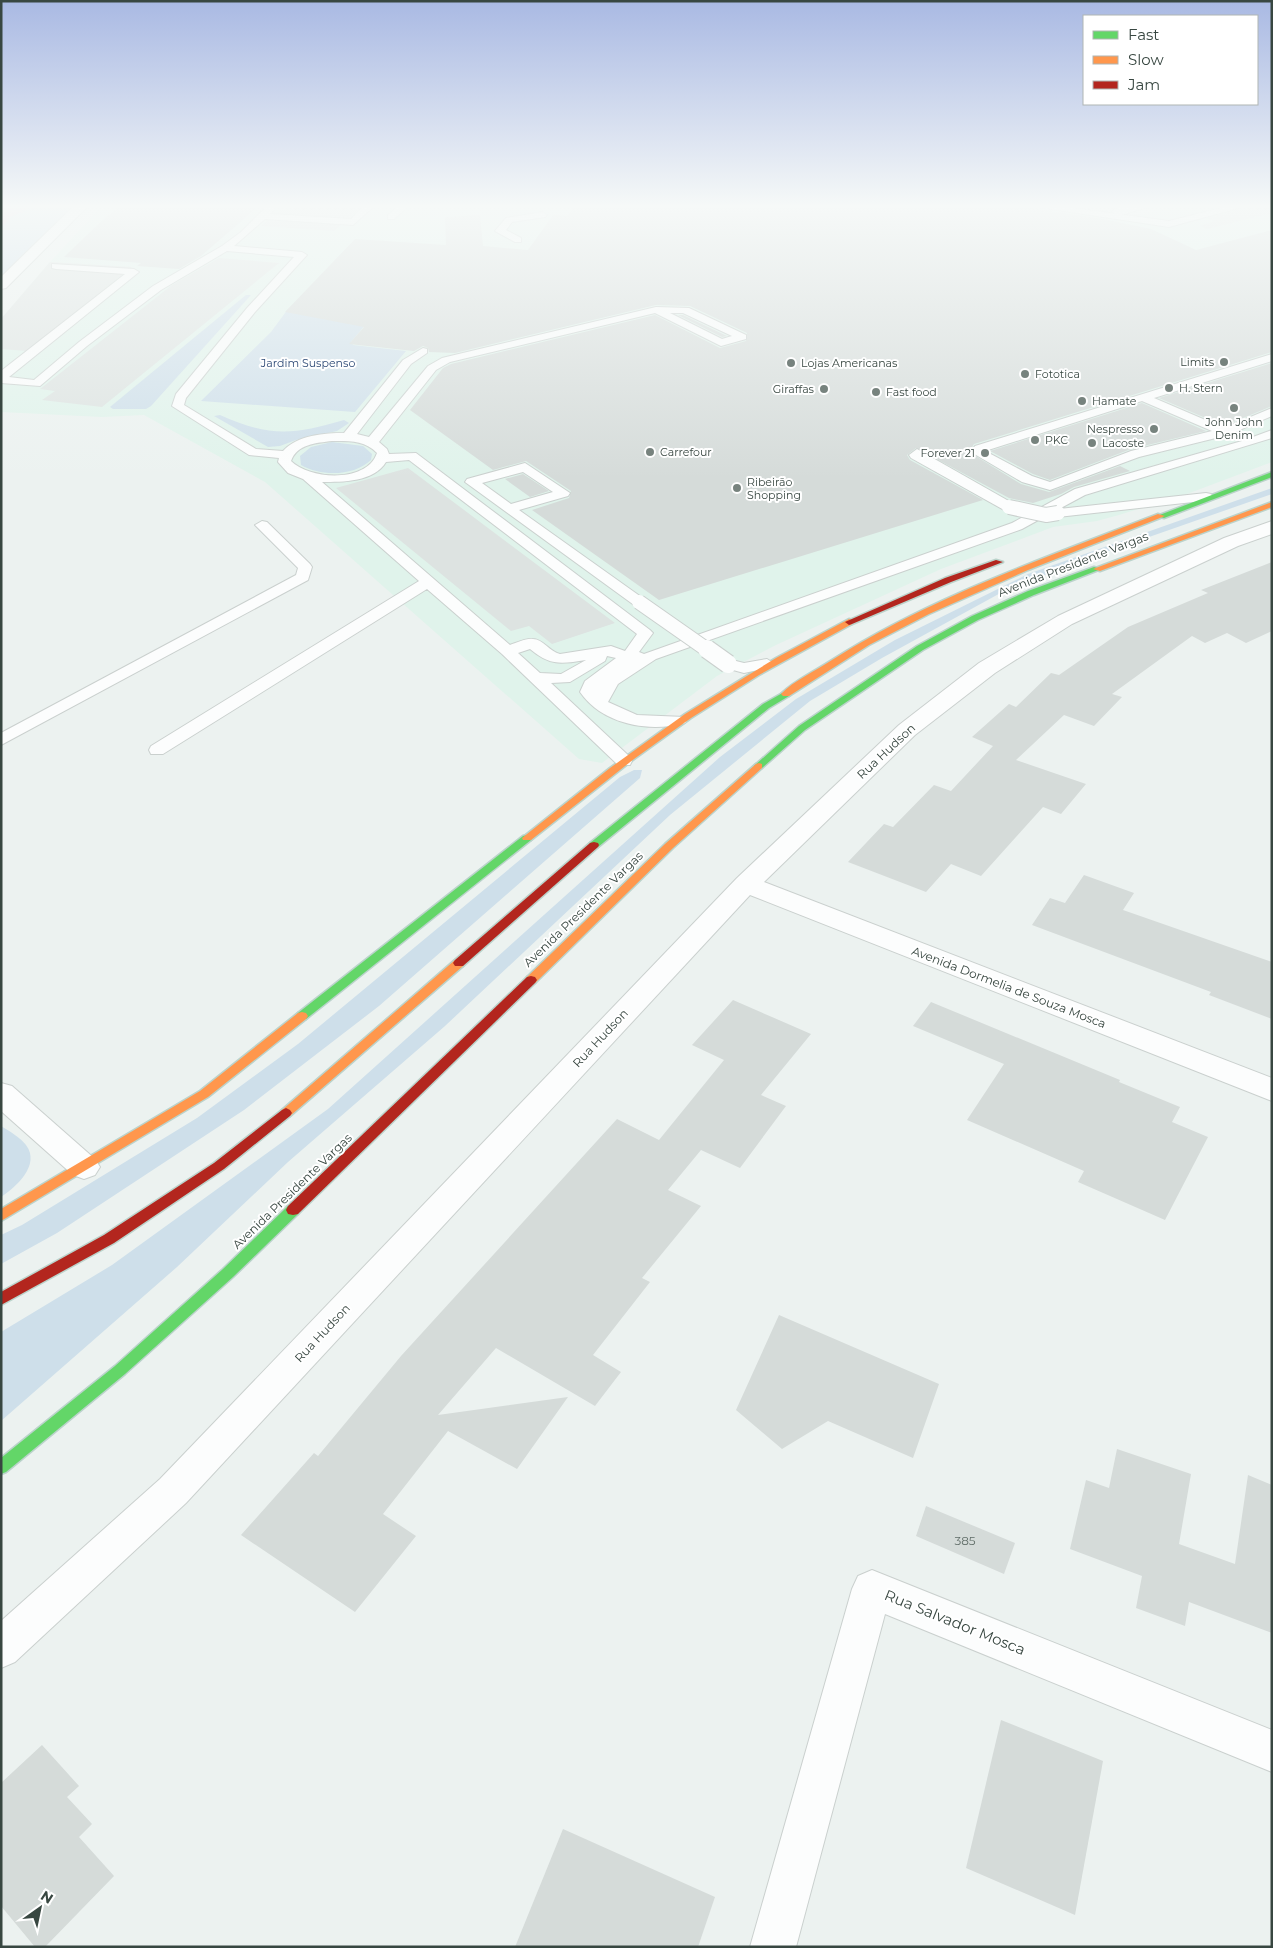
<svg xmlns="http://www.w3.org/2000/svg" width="1273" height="1948" font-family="Montserrat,sans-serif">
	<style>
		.commercial { fill: #e0f3eb }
		.green { fill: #cedfea }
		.parking { fill: #dde3e1 }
		.water { fill: #ecc0db }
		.building { fill: #d5dbd9 }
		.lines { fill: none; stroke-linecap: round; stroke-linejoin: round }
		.lane-casing { stroke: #cad0ce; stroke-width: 2 }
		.street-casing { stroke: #cad0ce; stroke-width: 2 }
		.fast-casing { stroke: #bbd3cb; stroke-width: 3 }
		.slow-casing { stroke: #bbd3cb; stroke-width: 3 }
		.jam-casing { stroke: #bbd3cb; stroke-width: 3 }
		.lane { fill: #fcfdfd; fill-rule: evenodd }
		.street { fill: #fcfdfd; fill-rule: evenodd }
		.fast { fill: #63d668; fill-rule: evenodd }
		.slow { fill: #ff974d; fill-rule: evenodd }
		.jam { fill: #b3261e; fill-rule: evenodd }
		.lane-bridge-far1-casing { stroke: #cad0ce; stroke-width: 16; stroke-linecap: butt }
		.lane-bridge-casing { stroke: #cad0ce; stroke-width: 20; stroke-linecap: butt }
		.lane-bridge-far1 { stroke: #fcfdfd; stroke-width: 14 }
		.lane-bridge { stroke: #fcfdfd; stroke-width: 18 }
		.poi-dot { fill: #77837e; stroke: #fff; stroke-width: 2 }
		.labels { text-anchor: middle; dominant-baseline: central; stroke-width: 4; stroke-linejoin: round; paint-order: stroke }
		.far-poi-label { font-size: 11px; fill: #384741; stroke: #fff; text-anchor: start }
		.far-park-label { font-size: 11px; fill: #2e4a76; stroke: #fff }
		.street-label { font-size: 12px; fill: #384741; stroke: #fff }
		.near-number-label { font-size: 12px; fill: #606d68 }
		.near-street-label { font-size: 15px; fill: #384741; stroke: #fff }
	</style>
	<rect width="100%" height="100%" fill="#ecf2f0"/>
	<!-- commercial -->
	<path class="commercial" d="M102,206H1052L1133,216L1174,206H1272V462L1187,494L1119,515L1097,521L1053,527L941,569L776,645L717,676L602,763L579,759L265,482L144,415L102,417L1,412V319L50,262Z"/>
	<!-- green -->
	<g class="green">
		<path d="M1,206H77L1,276Z"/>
		<path d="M246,295H251L151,406L146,409H113L110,407Z"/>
		<path d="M288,309L366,324L351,342L353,345L406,351L355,412L201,401L271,332Z"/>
		<path d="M220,415C269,437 293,435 344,420L349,423L337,431L296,440L280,446L268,447L214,416Z"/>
		<path d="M332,442L363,446L372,454L371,460C354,476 322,477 301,465L300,456L311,447Z"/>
		<path d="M1272,488V494L1089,558L1006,590L882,658L810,701L670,815L445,1026L288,1162L177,1267L1,1421V1332L112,1265L328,1109L720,757L796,699L895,640L1028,574Z"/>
		<path d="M634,770H642L640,778L379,1006L244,1110L57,1233L1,1264V1235L22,1225L197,1118L298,1044L620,777Z"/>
		<path d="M1,1126C9,1131 21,1138 26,1145C41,1165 16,1187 1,1197Z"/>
	</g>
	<!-- parking -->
	<g class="parking">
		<path d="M301,206H363L334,231L261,226L280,211Z"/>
		<path d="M1256,206H1272V213L1207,229L1200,226L1214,221L1206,218Z"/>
		<path d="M219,258L279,263L102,407L42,400L55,391L40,389L172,285Z"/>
		<path d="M50,262L132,267L27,351L1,349V319Z"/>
		<path d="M408,468L615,623L552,644L529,626L511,631L336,488Z"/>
	</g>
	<!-- water -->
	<path class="water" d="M1,206H29L25,211L10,217L1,228Z"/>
	<!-- building -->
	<g class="building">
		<path d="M121,206H259L201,256L179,269L137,266L141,263L64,257L106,217Z"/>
		<path d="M575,206H1017L1103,219L1151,229L1196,250L1272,230V352L974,444L969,452L1021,484L1049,492L1120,466L1130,471L1074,487L1061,494L1033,503L1009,498L916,448L907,455L910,460L983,500L659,600L532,510L569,498L571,491L526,461L493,470L410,410L443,368L451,364L655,315L720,348L746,341L747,333L690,306L656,305L455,353L429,352L428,348L423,346L414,351L349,344L364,327L285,312L355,239L446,245L445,217L480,215L483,246L528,250L553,215L567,216Z"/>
		<path d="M678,315H683L727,336L722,337Z"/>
		<path d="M1272,363V406L1224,426L1159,398Z"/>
		<path d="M1142,403L1206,431L1131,449L1050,480L1033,474L990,451Z"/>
		<path d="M523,474L549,491L530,497L505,479Z"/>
		<path d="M1272,562V631L1246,643L1227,633L1205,643L1192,636L1112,694L1122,697L1094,726L1064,715L1016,760L1086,784L1061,814L1043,807L981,876L951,864L926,892L848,862L884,824L893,827L934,785L951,791L993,746L972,737L1009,704L1016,707L1051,673L1059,675L1128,627L1208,593L1201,590Z"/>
		<path d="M1084,875L1134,893L1123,910L1272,962V1019L1209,995L1211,992L1032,925L1050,898L1065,903Z"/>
		<path d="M733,1000L811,1034L761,1095L786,1106L740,1168L701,1150L668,1190L701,1206L642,1278L650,1282L593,1355L621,1372L595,1406L496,1348L438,1415L568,1397L517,1469L448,1431L383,1514L416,1536L355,1612L241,1535L314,1453L318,1456L401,1356L617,1119L659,1140L724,1060L692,1045Z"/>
		<path d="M931,1002L1120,1080L1119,1082L1180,1107L1172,1122L1208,1137L1165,1220L1078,1182L1084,1171L967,1120L1004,1064L913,1026Z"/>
		<path d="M779,1315L939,1384L913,1458L828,1421L782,1449L736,1410Z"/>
		<path d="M1117,1449L1191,1474L1179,1544L1235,1564L1248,1475L1272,1485V1633L1189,1602L1185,1626L1136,1608L1142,1576L1070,1549L1086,1480L1109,1488Z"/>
		<path d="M926,1506L1015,1543L1004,1574L916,1536Z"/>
		<path d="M1001,1720L1103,1761L1075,1915L966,1868Z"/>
		<path d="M42,1745L79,1786L67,1797L92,1824L79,1837L114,1876L45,1947H35L1,1906V1783Z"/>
		<path d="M563,1829L715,1897L698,1947H515Z"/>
	</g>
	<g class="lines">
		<!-- lane casing -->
		<g class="lane-casing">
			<g id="lane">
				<path d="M267,206H277L270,214L351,219L364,206H374L353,225L265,219L234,246L302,252L307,255L255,312L186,398L184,405L256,449L283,451C297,435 325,433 344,433L403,360L423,348L427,349V353L411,364L357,434L369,437L428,366L442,358L656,307L689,308L746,335V339L721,346L655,313L450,362L436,370L379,442L387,449L389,454L416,453L650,630L653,633L639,652L644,654L1012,523L1075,489L1242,441L1272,430V438L1085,495L1059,509L1206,493L1211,494L1213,497L1211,500L1058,517L1051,513L1022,529L656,659L618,684L608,702L637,715L685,717L687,720L685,723C648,733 602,724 580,692L585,681L616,658L607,656L605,661L570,682L551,683L630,757L632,761L630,765H618L502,654L427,589L163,754H151L149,750L151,746L419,581L303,479L288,473L278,462L279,458L249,455L172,406L176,394L247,308L294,257L227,251L161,290L87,346L40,386L1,383V371L125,274L56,269L52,268V264L134,269L139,272L9,377L34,380L79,342L153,286L222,246L241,232ZM670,313H683L732,336L722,339ZM332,441C348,441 365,440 377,453C367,483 310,480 291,461C297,444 316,443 332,441ZM409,460L637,634L625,651L611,646L560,654C550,652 543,639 533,639C526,638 516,643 510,645L322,482C343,482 374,482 386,462ZM530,649C550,666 561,664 586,660L561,674L540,673L518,653Z"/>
				<path d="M398,206H408L394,219H388V215Z"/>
				<path d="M1031,206H1059L1169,221L1229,206H1246L1169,227Z"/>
				<path d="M542,212L547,215L545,217L512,222L506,230L521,238V242H515L495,231L506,218Z"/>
				<path d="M1272,354V361L1154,398L1224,428L1272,408V416L1228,435L1139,457L1050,490L1022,482L971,452L975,446ZM1142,401L1212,431L1131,451L1050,482L1032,476L985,451Z"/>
				<path d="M917,449L1014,504L1016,507L1014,510H1004L911,458L909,455Z"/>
				<path d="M525,463L570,493L568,496L519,510L644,599L646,602L644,605H634L465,482L467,479ZM523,472L553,492L511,504L482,483Z"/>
				<path d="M262,521L267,522L310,564L312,567L308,580L1,745V733L296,575L298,568L255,525Z"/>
				<path d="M728,659L744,663L767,659L775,664L773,667L744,673L722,667L720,664Z"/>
			</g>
		</g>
		<!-- street casing -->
		<g class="street-casing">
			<g id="street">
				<path d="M74,206H88L6,288L1,289V277Z"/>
				<path d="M1126,206H1151L1118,216L1112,212L1114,209Z"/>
				<path d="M1272,521V534L1238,546L1072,624L995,673L915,735L764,882L1272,1078V1101L750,895L186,1503L15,1662L1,1668V1621L160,1479L737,878L899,725L979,663L1058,616L1224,538Z"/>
				<path d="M1,1083L12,1086L95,1159L100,1167L95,1175L84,1179L73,1175L1,1111Z"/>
				<path d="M872,1570L1272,1730V1772L885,1614L796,1947H750L852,1589L858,1576Z"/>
			</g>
		</g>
		<!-- fast casing -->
		<g class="fast-casing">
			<g id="fast">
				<path d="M1272,472V477L1164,518L1157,516Z"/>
				<path d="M1094,567L1101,569L1034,595L978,620L923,650L805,730L762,768H756L754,766L799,726L917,646L972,616L1028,591Z"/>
				<path d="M786,691L789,692V696L769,708L598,847H590L589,845L590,843L763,704Z"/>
				<path d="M527,835L532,838L531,840L306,1019H298L296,1016L298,1013L523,836Z"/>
				<path d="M293,1205L298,1206L300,1210L298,1214L233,1277L125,1374L6,1472L1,1474V1458L115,1366L223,1269L288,1206Z"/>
			</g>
		</g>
		<!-- slow casing -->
		<g class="slow-casing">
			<g id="slow">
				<path d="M1272,502V507L1100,571L1093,569Z"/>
				<path d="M1158,514L1165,516L1028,570L929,614L869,645L789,696H783L781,694C793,681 817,670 832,660C932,596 1048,557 1158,514Z"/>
				<path d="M849,619L852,620V624L759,675L691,718L634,759L531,840H523L522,838L610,768L685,714L776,658Z"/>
				<path d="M759,763L762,764V768L673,848L535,983H527L525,980L527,977L665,844L756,764Z"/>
				<path d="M459,959L465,963L463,966L290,1116H282L280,1113L282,1110L455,960Z"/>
				<path d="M302,1012L306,1013L308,1016L306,1019L208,1097L1,1221V1209L200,1091L298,1013Z"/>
			</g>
		</g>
		<!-- jam casing -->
		<g class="jam-casing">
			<g id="jam">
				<path d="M996,560L1003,562L951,582L852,624L849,625L845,622L945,578Z"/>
				<path d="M594,842L598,843L599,845L598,847L463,966H455L453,963L455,960L590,843Z"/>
				<path d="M531,976L535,977L537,980L535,983L298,1214L293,1215L288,1214L286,1210L288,1206L527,977Z"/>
				<path d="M286,1108L290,1110L292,1113L290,1116L224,1169L114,1243L1,1305V1292L104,1235L214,1163L282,1110Z"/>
			</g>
		</g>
		<!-- lane -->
		<use href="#lane" class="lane"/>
		<!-- street -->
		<use href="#street" class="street"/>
		<!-- fast -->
		<use href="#fast" class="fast"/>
		<!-- slow -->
		<use href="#slow" class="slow"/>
		<!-- jam -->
		<use href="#jam" class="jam"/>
		<!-- lane-bridge-far1 casing -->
		<g class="lane-bridge-far1-casing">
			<g id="lane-bridge-far1">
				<path d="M1009,507L1046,515L1058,513"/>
				<path d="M639,602L709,651"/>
			</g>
		</g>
		<!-- lane-bridge casing -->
		<g class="lane-bridge-casing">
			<path id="lane-bridge" d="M707,649L728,664"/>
		</g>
		<!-- lane-bridge-far1 -->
		<use href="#lane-bridge-far1" class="lane-bridge-far1"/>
		<!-- lane-bridge -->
		<use href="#lane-bridge" class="lane-bridge"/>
	</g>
	<!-- sky -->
	<linearGradient id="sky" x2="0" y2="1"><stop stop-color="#a9b9e3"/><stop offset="0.43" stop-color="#f6f9f8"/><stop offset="1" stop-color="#f6f9f8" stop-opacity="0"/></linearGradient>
	<rect width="1273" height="479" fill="url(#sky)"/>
	<!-- markers -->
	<g class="poi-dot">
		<circle cx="1224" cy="362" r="5"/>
		<circle cx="791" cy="363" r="5"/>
		<circle cx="1025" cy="374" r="5"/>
		<circle cx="1169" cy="388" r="5"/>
		<circle cx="824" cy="389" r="5"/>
		<circle cx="876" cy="392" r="5"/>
		<circle cx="1082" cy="401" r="5"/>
		<circle cx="1234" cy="408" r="5"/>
		<circle cx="1154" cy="429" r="5"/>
		<circle cx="1035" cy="440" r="5"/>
		<circle cx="1092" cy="443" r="5"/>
		<circle cx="650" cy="452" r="5"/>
		<circle cx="985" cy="453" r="5"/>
		<circle cx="737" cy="488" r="5"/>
	</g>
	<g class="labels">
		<!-- far-poi labels -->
		<g class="far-poi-label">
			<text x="1214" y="362" text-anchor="end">Limits</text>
			<text x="801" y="363">Lojas Americanas</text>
			<text x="1035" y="374">Fototica</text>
			<text x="1179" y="388">H. Stern</text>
			<text x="814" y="389" text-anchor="end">Giraffas</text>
			<text x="886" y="392">Fast food</text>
			<text x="1092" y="401">Hamate</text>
			<text x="1234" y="422" text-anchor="middle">John John<tspan x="1234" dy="13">Denim</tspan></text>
			<text x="1144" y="429" text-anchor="end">Nespresso</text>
			<text x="1045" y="440">PKC</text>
			<text x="1102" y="443">Lacoste</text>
			<text x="660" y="452">Carrefour</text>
			<text x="975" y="453" text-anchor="end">Forever 21</text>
			<text x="747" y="482">Ribeirão<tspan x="747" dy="13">Shopping</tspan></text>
		</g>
		<!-- far-park labels -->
		<g class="far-park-label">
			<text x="308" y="363">Jardim Suspenso</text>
		</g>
		<!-- street labels -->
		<g class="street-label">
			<text transform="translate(1073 564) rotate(-21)">Avenida Presidente Vargas</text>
			<text transform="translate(886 751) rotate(-43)">Rua Hudson</text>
			<text transform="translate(583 909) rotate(-44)">Avenida Presidente Vargas</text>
			<text transform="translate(1009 987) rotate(21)">Avenida Dormelia de Souza Mosca</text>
			<text transform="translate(600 1038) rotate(-47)">Rua Hudson</text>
			<text transform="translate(292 1191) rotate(-44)">Avenida Presidente Vargas</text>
			<text transform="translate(322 1333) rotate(-47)">Rua Hudson</text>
		</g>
		<!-- near-number labels -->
		<g class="near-number-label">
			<text x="965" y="1540">385</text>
		</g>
		<!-- near-street labels -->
		<g class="near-street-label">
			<text transform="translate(955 1622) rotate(22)">Rua Salvador Mosca</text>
		</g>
	</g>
	<!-- border -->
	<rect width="1273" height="1948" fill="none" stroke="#384741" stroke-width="5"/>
	<!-- legend -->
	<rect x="1083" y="15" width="175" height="90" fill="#ffffff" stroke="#afb5b3"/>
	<rect x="1093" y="31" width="25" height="8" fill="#63d668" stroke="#afb5b3"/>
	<text x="1128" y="40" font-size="15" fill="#384741">Fast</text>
	<rect x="1093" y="56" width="25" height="8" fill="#ff974d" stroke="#afb5b3"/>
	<text x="1128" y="65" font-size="15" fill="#384741">Slow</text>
	<rect x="1093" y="81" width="25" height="8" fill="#b3261e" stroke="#afb5b3"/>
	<text x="1128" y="90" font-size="15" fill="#384741">Jam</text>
	<!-- north arrow -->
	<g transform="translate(40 1908) rotate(33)" stroke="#ffffff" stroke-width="4" paint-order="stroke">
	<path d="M0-4L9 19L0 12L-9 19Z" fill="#384741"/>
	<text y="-8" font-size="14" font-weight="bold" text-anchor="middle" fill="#384741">N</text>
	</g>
</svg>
